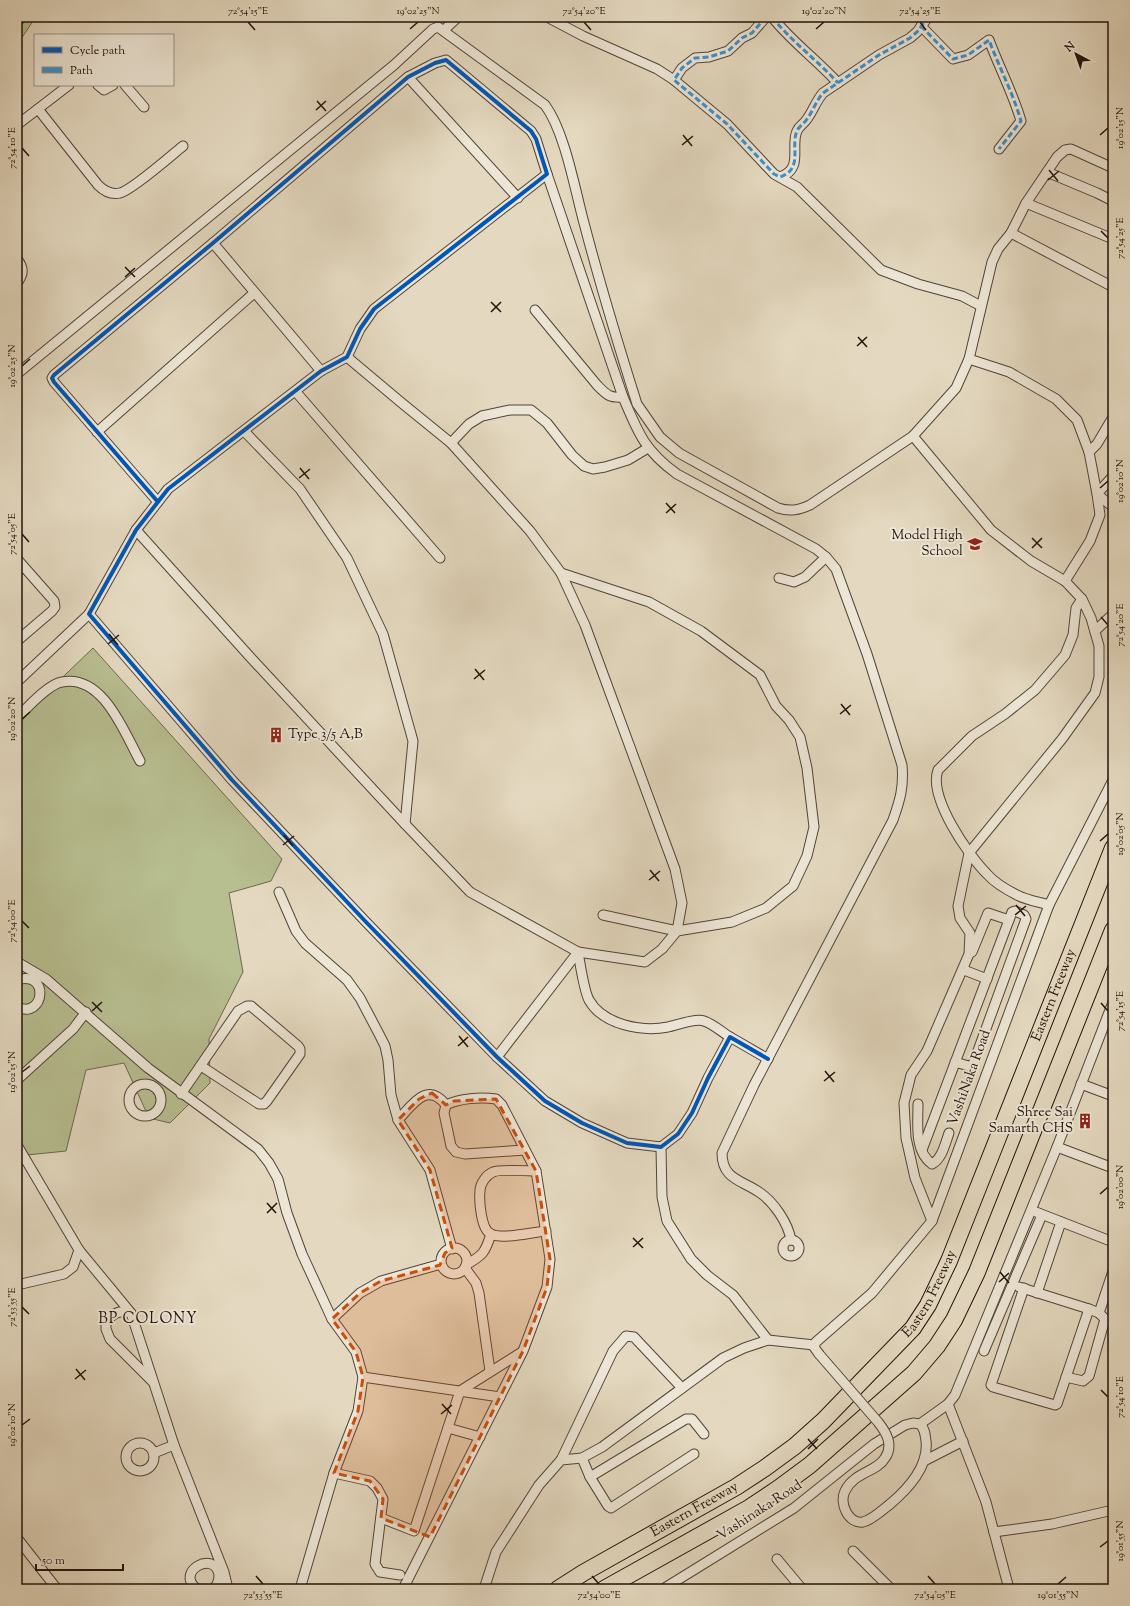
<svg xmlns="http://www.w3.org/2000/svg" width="1130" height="1606" font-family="'Sorts Mill Goudy',serif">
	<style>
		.green { fill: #b7be90; stroke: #6c684e }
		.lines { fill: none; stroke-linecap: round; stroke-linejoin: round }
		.minor-casing { stroke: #524438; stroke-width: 11 }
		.motorway-casing { stroke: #22120b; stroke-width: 18 }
		.minor { stroke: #ede6d6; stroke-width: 9 }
		.motorway { stroke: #e4d9c0; stroke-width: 16 }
		.minor-bridge-casing { stroke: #524438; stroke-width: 11; stroke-linecap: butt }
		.minor-bridge { stroke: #ede6d6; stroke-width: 9 }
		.quiet { stroke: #3b92d2; stroke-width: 3; stroke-dasharray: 6 3; stroke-linecap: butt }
		.cycleway-casing { stroke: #ede6d6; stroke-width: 6 }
		.cycleway { stroke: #0057b8; stroke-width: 4 }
		.marked { fill: #ca4e0c; fill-opacity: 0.2; stroke: #ca4e0c; stroke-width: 3; stroke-dasharray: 8 5; stroke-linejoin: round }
		.ticks { fill: none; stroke: #22120b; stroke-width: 1.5 }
		.labels { text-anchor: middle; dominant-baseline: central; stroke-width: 4; stroke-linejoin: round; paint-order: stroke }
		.poi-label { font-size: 14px; fill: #22120b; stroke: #ede6d6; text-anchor: end }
		.street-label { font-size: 14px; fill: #22120b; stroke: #ede6d6 }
		.neighbourhood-label { font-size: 15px; letter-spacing: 1px; fill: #22120b; stroke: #ede6d6 }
		.neatline { fill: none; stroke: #22120b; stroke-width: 1.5 }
		.ticks-label { font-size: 10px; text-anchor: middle; fill: #22120b }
	</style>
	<rect width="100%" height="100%" fill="#e4d9c0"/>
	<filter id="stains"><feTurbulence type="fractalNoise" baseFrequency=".005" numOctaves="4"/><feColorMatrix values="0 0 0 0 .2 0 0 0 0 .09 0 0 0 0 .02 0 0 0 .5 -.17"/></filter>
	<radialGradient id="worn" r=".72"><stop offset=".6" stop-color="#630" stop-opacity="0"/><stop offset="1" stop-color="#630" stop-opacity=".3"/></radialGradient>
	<!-- green -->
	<g class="green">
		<path d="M17,17L35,18L17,45Z"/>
		<path d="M93,648L282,859L271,881L229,893L243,972L209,1039L210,1083L170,1123L149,1118L124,1063L86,1070L66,1151L27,1155L17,1139V721Z"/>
	</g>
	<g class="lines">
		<!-- minor casing -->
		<g class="minor-casing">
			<g id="minor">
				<path d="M547,17L583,36L657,69L674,80L727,124L774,174L797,187L881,270L918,284L962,296L981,306"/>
				<path d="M772,17C791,41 817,60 838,83"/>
				<path d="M17,22L22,17"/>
				<path d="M921,26L953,59L968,55L989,40C999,67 1013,93 1021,121L999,149"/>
				<path d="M444,30L458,17"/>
				<path d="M408,77L518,198"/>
				<path d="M674,80L682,68L695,58L709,57L728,51L742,38L752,33L766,17"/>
				<path d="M98,85L104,90L113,85"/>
				<path d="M125,85L144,107"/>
				<path d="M38,109L98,185C104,191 111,195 120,193C131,191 172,155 183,146"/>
				<path d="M17,125L69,85"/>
				<path d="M1047,172L1097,193L1113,201"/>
				<path d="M547,174L623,397C638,433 645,451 677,474L816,549L826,557L836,569L867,654L902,765C904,787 900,800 893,820L754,1085L722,1153C722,1179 741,1180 759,1192C774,1202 788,1223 791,1240"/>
				<path d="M780,177C804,169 790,146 797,131C799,126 804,124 807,119C813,111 816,101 823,93L879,55L910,38L917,32L928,17"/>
				<path d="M1026,203L1113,239"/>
				<path d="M1011,233L1113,287"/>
				<path d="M213,243L321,371"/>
				<path d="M17,259C24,268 24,274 17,283"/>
				<path d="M535,310L597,385C607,395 609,398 623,397"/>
				<path d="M347,357L403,404L451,443L530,531L561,573L585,625L675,869L682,903L677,931L603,915"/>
				<path d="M969,359L1009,372L1056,399L1077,420L1089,452L1097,494L1113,507"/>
				<path d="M17,374L394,65L433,29L438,27L545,105C565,132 575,190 584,223C600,284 618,344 637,404L660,437L679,453L778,508C790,512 799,510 810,505L913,436L956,388L969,359L992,262L998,249L1011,233L1026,203L1057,157L1065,150L1071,149L1113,168"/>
				<path d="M296,392L440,558"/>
				<path d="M244,431L300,489L347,558L383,634L413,741L405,824"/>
				<path d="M97,432L254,293"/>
				<path d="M913,436L991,530L1031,561L1065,581L1082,599L1091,618L1099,646V677L1095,693L1062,739L969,853L958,906L960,918L970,933L969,954L927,1051L911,1075L904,1103L906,1138L915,1178L932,1221"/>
				<path d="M451,443L469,424L482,416L510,410H531L547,423L572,455L584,466L593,469L605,467L628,460L648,448"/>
				<path d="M1089,452L1097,444L1113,417"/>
				<path d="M158,502L54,382L52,378L54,375L213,243L408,77L435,63L446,60L531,131L536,139L547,174L374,309L360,329L347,357L321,371L168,489L136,530L89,614L232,780L366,922L497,1057L545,1101L582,1123L627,1143L661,1147L678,1134L692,1113L708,1078L730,1037L768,1059"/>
				<path d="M136,530L251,658L405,824L470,892L578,952L645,962L662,949L677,931L732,922L766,908L793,886L807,856L814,827L807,768L800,737L789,720L776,706L760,675L701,631L649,602L561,573"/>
				<path d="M17,559L54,601L55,607L52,611L17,641"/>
				<path d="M779,578L794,582L805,577L826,557"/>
				<path d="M1065,581L1090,541L1100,515L1097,494L1113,476"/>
				<path d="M1095,631L1113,614"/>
				<path d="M17,682L89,614"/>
				<path d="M17,718C27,708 48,684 62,682C103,674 124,732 140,761"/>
				<path d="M279,892L296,931L305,943L347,980L360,998L379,1034L385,1046L388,1060L391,1095L398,1120L430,1170L452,1249"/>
				<path d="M1049,905C1039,902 1026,900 1017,895C1007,890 994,882 987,874C968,855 928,797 938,770L972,736L1005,714L1035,690L1065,655L1073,635L1076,608L1082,599"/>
				<path d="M578,952C580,963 584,991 589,1000C603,1025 642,1032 668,1027C677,1025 696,1018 704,1021C713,1024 722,1032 730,1037"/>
				<path d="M972,952L988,913L1009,920"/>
				<path d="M17,962L46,979L148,1068L258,1149L269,1163L278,1179L287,1213L302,1254L332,1319L356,1352L363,1377L358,1411L334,1473L300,1589"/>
				<path d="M964,970L987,979"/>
				<path d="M17,980C50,969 45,1020 17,1007"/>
				<path d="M497,1057L578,952"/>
				<path d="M17,1080L73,1029L86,1012"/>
				<path d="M1081,1084L1113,1096"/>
				<circle cx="145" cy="1100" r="16"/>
				<path d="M181,1094L238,1011L247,1006H251L298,1046L300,1049V1054L267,1101L264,1104H259L201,1066"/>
				<path d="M918,1104C918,1124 914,1151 932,1164C942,1159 945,1144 949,1133"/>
				<path d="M398,1120C413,1104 427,1081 446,1105"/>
				<path d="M17,1145L79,1250L131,1313L174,1445L224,1572L228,1589"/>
				<path d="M661,1147L662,1197L667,1221L691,1259L707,1275L733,1295L768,1340"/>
				<path d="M1057,1147L1113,1168"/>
				<path d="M922,1150L1009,920L1012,912L1015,911L1024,915L1026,919L972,1067L955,1062"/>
				<path d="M536,1171C528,1171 499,1169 493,1172C486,1175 480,1184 480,1191C479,1201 481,1230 491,1234C502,1240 533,1232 546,1231"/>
				<path d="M1036,1212L1113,1242"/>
				<circle cx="791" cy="1248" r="8"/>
				<circle cx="454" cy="1261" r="13"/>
				<path d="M466,1265C483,1255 485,1253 491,1234"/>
				<path d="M465,1268L476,1283L479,1293L490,1371"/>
				<path d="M17,1285L64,1274L73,1267L79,1250"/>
				<path d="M1019,1287L1089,1309"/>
				<path d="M1024,1288L991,1385L993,1387L1055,1405L1057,1404L1089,1309L1099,1313L1113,1271"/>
				<path d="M1037,1293L1061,1222"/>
				<path d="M131,1313C119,1310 116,1312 106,1321V1329L110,1339L152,1381"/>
				<path d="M332,1319L360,1293L381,1281L441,1264"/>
				<path d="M984,1351L1042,1215"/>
				<path d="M819,1354L814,1347L816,1342L872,1293L932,1221L1049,905L1113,780"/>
				<path d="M363,1377L500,1397"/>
				<path d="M1066,1377L1083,1381L1089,1376L1105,1319L1099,1313"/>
				<path d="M948,1404L986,1502L1009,1589"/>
				<path d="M920,1424L948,1404L955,1395L1057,1147L1113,1002"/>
				<path d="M448,1428L480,1437"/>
				<circle cx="140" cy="1457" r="14"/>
				<path d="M154,1453L174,1445"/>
				<path d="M582,1458L590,1477L608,1506L611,1508L694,1454"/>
				<path d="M561,1460L613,1351L626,1336L634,1337L682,1388"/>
				<path d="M924,1461L963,1441"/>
				<path d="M334,1473L370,1481L377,1488L383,1499L375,1564L380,1572L400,1575"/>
				<path d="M590,1477L686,1419H692L704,1434"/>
				<path d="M381,1518L414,1531L460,1391L522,1352"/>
				<path d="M994,1532L1052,1524L1113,1510"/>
				<path d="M17,1538L57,1589"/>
				<path d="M853,1551L891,1589"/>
				<path d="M777,1559L802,1589"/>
				<path d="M197,1589C174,1572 215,1549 219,1575C219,1581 217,1586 213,1589"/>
				<path d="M403,1589L523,1351L547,1287L550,1259L536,1171L502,1105L496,1099C481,1097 460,1098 446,1105L444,1113L451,1146L456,1152L465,1154L525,1150"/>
				<path d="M484,1589L496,1552L539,1485L561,1460L582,1458L602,1447L723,1358L744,1348L768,1340L814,1345"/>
				<path d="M663,1589L794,1508L874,1444L905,1425L913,1423L920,1424C925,1429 925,1434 926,1441C929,1467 908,1489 889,1505"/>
			</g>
		</g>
		<!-- motorway casing -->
		<g class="motorway-casing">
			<g id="motorway">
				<path id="s1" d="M558,1589L583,1573L736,1487L765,1468L795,1446L823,1421L913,1328L928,1305L949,1261L1113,848"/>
				<path d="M604,1589L749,1508L779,1488L810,1465L914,1373L937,1346L954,1320L977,1272L1113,930"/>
			</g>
		</g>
		<!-- minor -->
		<use href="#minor" class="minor"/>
		<!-- motorway -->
		<use href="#motorway" class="motorway"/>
		<!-- minor-bridge casing -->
		<g class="minor-bridge-casing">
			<path id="minor-bridge" d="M819,1354L878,1422C886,1432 894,1445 885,1458C877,1472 854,1472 845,1491C839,1503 848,1524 863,1522C872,1520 882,1510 889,1505"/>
		</g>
		<!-- minor-bridge -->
		<use href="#minor-bridge" class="minor-bridge"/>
		<!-- quiet -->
		<g class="quiet">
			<path d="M766,17L752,33L742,38L728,51L709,57L695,58L682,68L674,80L727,124L774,174L780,177C804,169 790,146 797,131C799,126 804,124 807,119C813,111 816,101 823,93L879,55L910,38L917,32L928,17"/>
			<path d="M772,17C791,41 817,60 838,83"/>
			<path d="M921,26L953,59L968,55L989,40C999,67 1013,93 1021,121L999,149"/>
		</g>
		<!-- cycleway casing -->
		<g class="cycleway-casing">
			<path id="cycleway" d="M158,502L54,382L52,378L54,375L213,243L408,77L435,63L446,60L531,131L536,139L547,174L374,309L360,329L347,357L321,371L168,489L136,530L89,614L232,780L366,922L497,1057L545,1101L582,1123L627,1143L661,1147L678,1134L692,1113L708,1078L730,1037L768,1059"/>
		</g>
		<!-- cycleway -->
		<use href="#cycleway" class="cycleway"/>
	</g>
	<!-- marked area -->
	<path class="marked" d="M432,1093L446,1105L454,1101L496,1099L536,1171L550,1259L547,1287L523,1351L430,1537L381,1518L383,1499L370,1481L334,1473L358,1411L363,1377L356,1352L332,1319L360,1293L381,1281L440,1265L445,1253L452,1248L430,1170L398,1120L419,1099Z"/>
	<!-- ticks -->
	<path class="ticks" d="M248,22L255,30M584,22L591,30M920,22L926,30M410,29L418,22M816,29L824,22M317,101L326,111M316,110L326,101M683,135L692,146M1100,135L1108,128M682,145L693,136M22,148L29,156M1049,170L1058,181M1048,180L1059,171M1101,231L1108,238M125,267L135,277M125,277L135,268M491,302L501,312M491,312L501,302M858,337L867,347M857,346L867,337M22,366L30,359M300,468L309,479M299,478L310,469M1100,488L1108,481M666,503L675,513M666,513L676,504M22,534L29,542M1032,538L1042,548M1032,548L1042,538M1101,617L1108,625M109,634L118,645M108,644L119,635M475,669L484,680M474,679L485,670M841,704L850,715M840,714L851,705M22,719L30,712M284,835L293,846M1100,841L1108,834M283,845L294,836M650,870L659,881M649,880L660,871M1016,905L1025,916M1015,915L1026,906M22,921L29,928M92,1002L102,1012M1101,1003L1108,1011M92,1011L102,1002M459,1036L468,1047M458,1046L468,1037M825,1071L834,1082M22,1072L30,1066M824,1081L835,1072M1100,1194L1108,1187M267,1203L276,1213M267,1213L277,1203M633,1238L643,1248M633,1247L643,1238M1000,1272L1009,1283M999,1282L1009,1273M22,1307L29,1314M76,1369L85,1380M75,1379L86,1370M1101,1390L1108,1397M442,1404L451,1414M441,1414L452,1405M22,1425L30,1419M808,1439L817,1449M808,1449L818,1439M1100,1547L1108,1541M256,1576L263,1584M592,1576L599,1584M928,1576L935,1584M1058,1584L1066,1577"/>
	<!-- icons -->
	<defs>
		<g id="school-bare" transform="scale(1.2)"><path d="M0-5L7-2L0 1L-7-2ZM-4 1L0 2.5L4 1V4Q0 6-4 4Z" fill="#8f2418" stroke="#ede6d6" stroke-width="2.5" paint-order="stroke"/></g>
		<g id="building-bare" transform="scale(1.2)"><path d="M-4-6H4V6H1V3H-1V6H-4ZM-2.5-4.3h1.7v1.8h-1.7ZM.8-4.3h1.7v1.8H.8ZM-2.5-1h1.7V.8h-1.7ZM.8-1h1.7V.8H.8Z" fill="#8f2418" stroke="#ede6d6" stroke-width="2.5" paint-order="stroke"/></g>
	</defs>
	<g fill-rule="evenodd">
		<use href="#school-bare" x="975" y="544"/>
		<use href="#building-bare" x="276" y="735"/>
		<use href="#building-bare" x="1085" y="1121"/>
	</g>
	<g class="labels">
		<!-- poi labels -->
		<g class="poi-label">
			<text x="963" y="536">Model High<tspan x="963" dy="16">School</tspan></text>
			<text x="288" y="735" text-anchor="start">Type 3/5 A,B</text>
			<text x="1073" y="1113">Shree Sai<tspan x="1073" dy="16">Samarth CHS</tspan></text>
		</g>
		<!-- street labels -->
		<g class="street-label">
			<text stroke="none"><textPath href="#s1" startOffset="806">Eastern Freeway</textPath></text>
			<text transform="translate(970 1078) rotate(-70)">VashiNaka Road</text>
			<text stroke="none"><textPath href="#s1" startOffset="482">Eastern Freeway</textPath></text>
			<text stroke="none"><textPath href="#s1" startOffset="158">Eastern Freeway</textPath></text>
			<text transform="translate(760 1511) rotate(-33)">Vashinaka Road</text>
		</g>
		<!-- neighbourhood labels -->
		<g class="neighbourhood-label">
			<text x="148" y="1319">BP COLONY</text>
		</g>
	</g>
	<!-- margin -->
	<rect width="1130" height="1606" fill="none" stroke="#e4d9c0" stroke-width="44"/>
	<!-- legend -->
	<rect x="34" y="34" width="140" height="52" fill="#ede6d6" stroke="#9c9185"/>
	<rect x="42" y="47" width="20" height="6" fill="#0057b8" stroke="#9c9185"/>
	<text x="70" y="54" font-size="12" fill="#22120b">Cycle path</text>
	<rect x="42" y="67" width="20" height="6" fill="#3b92d2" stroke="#9c9185"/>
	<text x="70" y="74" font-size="12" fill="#22120b">Path</text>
	<!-- north arrow -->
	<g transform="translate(1076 54) rotate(319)" stroke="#ede6d6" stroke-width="3" paint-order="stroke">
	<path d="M0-3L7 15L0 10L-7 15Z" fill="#22120b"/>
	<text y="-6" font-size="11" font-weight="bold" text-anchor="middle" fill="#22120b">N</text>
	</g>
	<!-- scale -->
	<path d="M36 1564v6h87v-6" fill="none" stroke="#22120b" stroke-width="2"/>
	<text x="42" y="1564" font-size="12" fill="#22120b" stroke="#ede6d6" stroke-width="3" paint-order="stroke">50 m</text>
	<rect x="22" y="22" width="1086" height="1562" class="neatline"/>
	<g class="ticks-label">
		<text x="248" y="14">72°54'15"E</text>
		<text x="418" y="14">19°02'25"N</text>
		<text x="584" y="14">72°54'20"E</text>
		<text x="824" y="14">19°02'20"N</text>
		<text x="920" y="14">72°54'25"E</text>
		<text transform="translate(1119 128) rotate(-90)" y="4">19°02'15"N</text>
		<text transform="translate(11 148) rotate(-90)" y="4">72°54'10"E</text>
		<text transform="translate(1119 238) rotate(-90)" y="4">72°54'25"E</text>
		<text transform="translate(11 366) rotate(-90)" y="4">19°02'25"N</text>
		<text transform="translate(1119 481) rotate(-90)" y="4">19°02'10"N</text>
		<text transform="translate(11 534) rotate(-90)" y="4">72°54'05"E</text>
		<text transform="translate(1119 625) rotate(-90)" y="4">72°54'20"E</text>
		<text transform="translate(11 719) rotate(-90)" y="4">19°02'20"N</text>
		<text transform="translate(1119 834) rotate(-90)" y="4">19°02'05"N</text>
		<text transform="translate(11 921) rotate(-90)" y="4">72°54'00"E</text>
		<text transform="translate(1119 1011) rotate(-90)" y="4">72°54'15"E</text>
		<text transform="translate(11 1072) rotate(-90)" y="4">19°02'15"N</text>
		<text transform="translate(1119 1187) rotate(-90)" y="4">19°02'00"N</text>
		<text transform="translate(11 1307) rotate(-90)" y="4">72°53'55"E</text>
		<text transform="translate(1119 1397) rotate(-90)" y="4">72°54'10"E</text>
		<text transform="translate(11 1425) rotate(-90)" y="4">19°02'10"N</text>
		<text transform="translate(1119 1541) rotate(-90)" y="4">19°01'55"N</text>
		<text x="263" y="1598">72°53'55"E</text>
		<text x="599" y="1598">72°54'00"E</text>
		<text x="935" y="1598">72°54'05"E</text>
		<text x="1058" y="1598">19°01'55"N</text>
	</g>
	<rect width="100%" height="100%" filter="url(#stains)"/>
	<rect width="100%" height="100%" fill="url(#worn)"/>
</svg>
